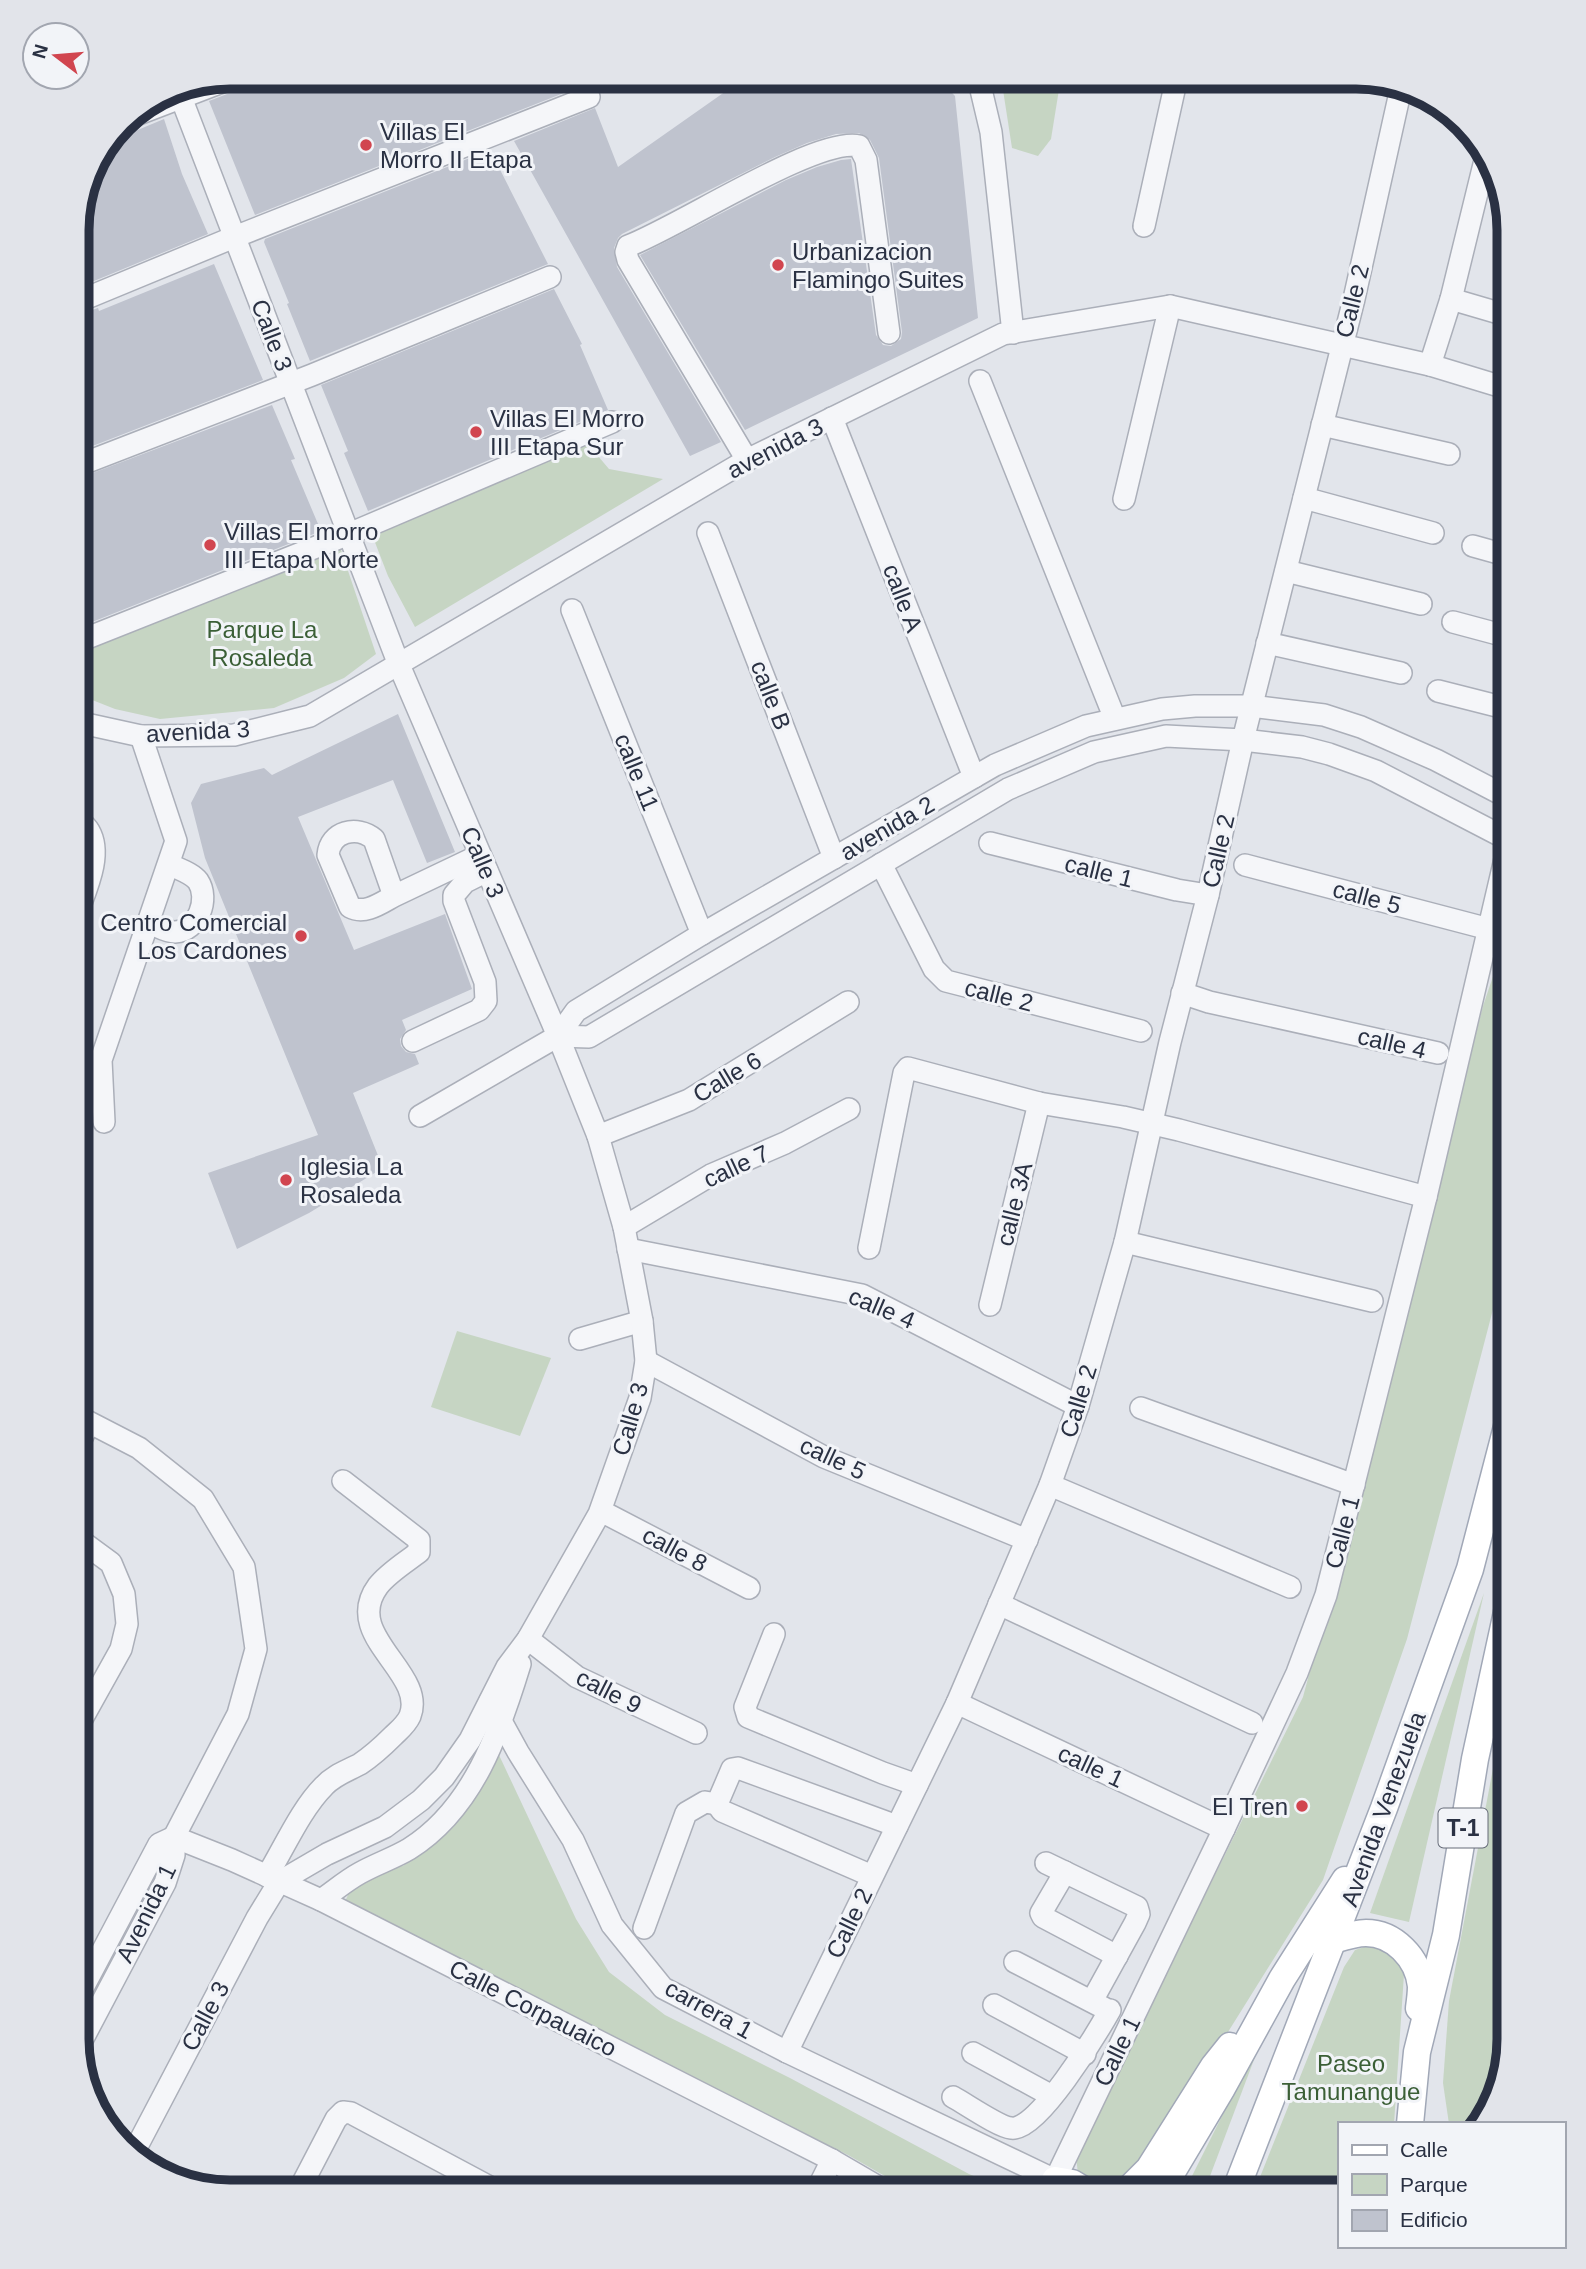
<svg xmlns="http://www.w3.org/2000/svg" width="1586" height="2269" font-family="Arial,sans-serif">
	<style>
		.green { fill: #c6d5c3 }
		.building { fill: #bfc3ce }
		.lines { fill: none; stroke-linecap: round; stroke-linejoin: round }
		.minor-casing { stroke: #abafb9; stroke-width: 24 }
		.major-casing { stroke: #a1a8b7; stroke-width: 29 }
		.minor { stroke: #f5f6f9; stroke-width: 21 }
		.major { stroke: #fff; stroke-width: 26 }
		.poi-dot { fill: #d1454f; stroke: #f2f4f8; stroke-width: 2.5 }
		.labels { text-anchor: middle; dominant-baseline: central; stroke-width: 6; stroke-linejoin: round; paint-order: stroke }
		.shield { fill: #f2f4f8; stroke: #666c79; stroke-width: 2 }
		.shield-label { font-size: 23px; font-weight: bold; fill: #2a3143 }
		.poi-label { font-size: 24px; fill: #2a3143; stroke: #f2f4f8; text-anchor: start }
		.street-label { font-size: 24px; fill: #2a3143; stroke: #f2f4f8 }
		.park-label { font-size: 24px; fill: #3b5f36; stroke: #f2f4f8 }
		.rim { fill: none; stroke: #2a3143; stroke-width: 9 }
	</style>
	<rect width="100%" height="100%" fill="#e2e5eb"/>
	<!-- green -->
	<g class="green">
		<path d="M1001,77H1061L1051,139L1038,156L1012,148Z"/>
		<path d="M587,443L609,469L663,479L415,627L388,576L371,532Z"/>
		<path d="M339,544L376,654L344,678L274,708L160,719L115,709L77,694V662L83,660V649Z"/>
		<path d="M1509,929V1248L1407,1639L1323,1880L1143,2168L1120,2184L1099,2190L1078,2174L1076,2156L1303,1697L1363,1473L1483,1006Z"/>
		<path d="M457,1331L551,1358L520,1436L431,1407Z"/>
		<path d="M1484,1593L1409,1922L1370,1913Z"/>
		<path d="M1509,1684V2023L1485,2119L1480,2124H1449L1443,2083L1449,2001Z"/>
		<path d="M499,1755L576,1919L609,1972L665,2015L790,2078L969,2174L1012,2192H913L848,2155L343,1906L356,1877L386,1867L403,1866L421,1852L487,1767Z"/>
		<path d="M1376,1943L1394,1950L1404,1974L1394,2124H1339V2192H1254L1344,1967L1355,1950Z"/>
		<path d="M1266,2028L1204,2192H1184Z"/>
	</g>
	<!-- building -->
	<g class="building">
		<path d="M258,77H613V78L594,85H584L255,215L209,101L240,89L247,81Z"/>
		<path d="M746,77H937L955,96L978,318L745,430L640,255L786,180L817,167L841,160L851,159L876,335L883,345L891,346L901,339L902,332L879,158L870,140L859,133L836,134L807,143L775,157L622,234L618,238L614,248L617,267L721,442L690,456L514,141L595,108L618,167Z"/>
		<path d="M164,119L182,174L208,234L77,288V220L89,171L109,142Z"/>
		<path d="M490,150L548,264L310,361L287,304L289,303L264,242L265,239Z"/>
		<path d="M214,264L263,380L77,452V315L98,308L99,311Z"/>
		<path d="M554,289L582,344L580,345L608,410L368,511L344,453L348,451L321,385Z"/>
		<path d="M272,405L295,459L291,460L321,531L77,628V479Z"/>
		<path d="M398,714L455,852L427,863L393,780L298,817L354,950L445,914L472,989L402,1020L406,1030L400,1039L401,1046L406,1052L415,1054L419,1064L353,1093L383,1168L309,1213L237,1249L208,1173L318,1135L205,858L191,803L201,784L264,768L272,775Z"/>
	</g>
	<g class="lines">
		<!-- minor casing -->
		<g class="minor-casing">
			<g id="minor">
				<path d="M978,77L991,132L1013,333"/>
				<path d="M128,118L235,77"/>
				<path d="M1144,226L1177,77"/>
				<path d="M1451,299L1509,316"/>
				<path d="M77,302L227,240L589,97"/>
				<path d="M1430,365L1451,299L1487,152"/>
				<path d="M980,381L1115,719"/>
				<path d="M832,418L974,777"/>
				<path d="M1322,425L1449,454"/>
				<path d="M747,460L628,260L626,252L628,246C677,228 817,136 859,146L866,160L889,333"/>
				<path d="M77,466L312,375L550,277"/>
				<path d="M1505,475L1509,476"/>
				<path d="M1304,498L1433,533"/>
				<path d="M1124,499L1170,306"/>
				<path d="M708,533L834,858"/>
				<path d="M1473,546L1509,556"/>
				<path d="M1286,571L1421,604"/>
				<path d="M572,610L702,934"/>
				<path d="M1453,622L1509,637"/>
				<path d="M77,642L349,534L612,422"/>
				<path d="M1267,643L1401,673"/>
				<path d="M1438,691L1509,709"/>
				<path d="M77,722L141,736L234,735L310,716L747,460L1003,334L1170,306L1430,365L1509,389"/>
				<path d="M990,843L1177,890L1208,895"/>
				<path d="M881,864L934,969L946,981L1141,1031"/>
				<path d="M1245,865L1489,929"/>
				<path d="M394,896C381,903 365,915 350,907L328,855C330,831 357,825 374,839L394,896L480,855"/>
				<path d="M77,914C85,891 103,855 89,831C86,826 81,822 77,818"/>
				<path d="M149,923C157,926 166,932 175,932C198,931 210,899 198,881C192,873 178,869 169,864"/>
				<path d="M1182,993L1209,1002L1438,1053"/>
				<path d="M558,1036L576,1011L702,934L995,765L1086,726L1162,709L1195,706H1251L1324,715L1361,727L1436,760L1509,798"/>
				<path d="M413,1041L479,1010L486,1001L485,982L454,901V895L465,882L487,871"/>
				<path d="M420,1116L558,1036L589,1037L1008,789L1094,752L1166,736L1243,740L1302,747L1329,754L1376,771L1509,840"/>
				<path d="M104,1122L101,1060L176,841L141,736"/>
				<path d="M598,1136L689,1100L848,1002"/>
				<path d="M624,1227L711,1175L785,1143L849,1109"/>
				<path d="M1125,1242L1372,1301"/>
				<path d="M869,1248L904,1073L908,1068L1039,1103L1123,1117L1179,1130L1426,1197"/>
				<path d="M628,1249L862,1295L1078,1406"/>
				<path d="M990,1305L1039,1103"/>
				<path d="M580,1339L642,1321"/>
				<path d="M646,1361L824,1457L1027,1540"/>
				<path d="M1141,1408L1354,1485"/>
				<path d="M77,1416L139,1448L203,1499L244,1567L256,1649L238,1714L174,1837"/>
				<path d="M77,1448L89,1423"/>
				<path d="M1050,1485L1290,1587"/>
				<path d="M601,1511L749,1588"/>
				<path d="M999,1604L1252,1723"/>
				<path d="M774,1634L745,1707L748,1717L883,1773L917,1785"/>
				<path d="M528,1639L577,1677L696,1733"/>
				<path d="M490,1701L518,1752L573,1840L612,1925L663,1988L787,2052L1055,2180L1224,1829L1297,1673L1326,1595L1426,1197L1509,842"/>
				<path d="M957,1703L1224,1829"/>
				<path d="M77,1728L121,1649L127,1624L124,1594L111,1563L77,1538"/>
				<path d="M174,1837L232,1860L321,1900L832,2160L887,2192"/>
				<path d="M1046,1863L1137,1907L1139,1914L1135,1923L1092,2001"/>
				<path d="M1065,1872L1041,1913L1043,1917L1117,1956"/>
				<path d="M267,1876C284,1848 301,1809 324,1786C334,1775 347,1771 360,1764C372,1756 383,1746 393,1736C399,1730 406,1725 410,1716C427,1672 341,1636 378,1586C388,1573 406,1562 419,1552V1540L343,1481"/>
				<path d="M872,1876L722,1811L717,1804L732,1769L738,1768L897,1826"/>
				<path d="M321,1900C334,1891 347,1880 360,1873C376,1864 394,1858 409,1849C473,1809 499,1733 520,1664"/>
				<path d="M644,1928L686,1813L705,1802L717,1804"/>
				<path d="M1015,1962L1104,2008"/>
				<path d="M77,1999L159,1844L174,1837"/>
				<path d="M994,2005L1085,2054"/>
				<path d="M79,2046L165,1883L174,1855V1837"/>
				<path d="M787,2052L957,1703L1050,1485L1078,1406L1125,1242L1170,1042L1208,895L1243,740L1354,299L1401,88"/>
				<path d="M973,2053L1052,2096"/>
				<path d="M953,2097C966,2104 999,2127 1011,2128C1037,2133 1097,2033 1110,2010"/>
				<path d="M134,2152L257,1918L279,1882L327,1854L385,1827L421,1800L444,1777L470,1740L507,1667L528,1639L599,1514L640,1398L646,1361L642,1321L624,1227L598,1136L558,1036L399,665L177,87"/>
				<path d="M298,2192L336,2119L343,2112L351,2113L499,2192"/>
				<path d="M816,2192L832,2160"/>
			</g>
		</g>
		<!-- major casing -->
		<g class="major-casing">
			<g id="major">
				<path d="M1322,1943C1335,1940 1352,1933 1366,1933C1394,1933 1418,1958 1421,1986C1421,1993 1420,2001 1419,2008"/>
				<path d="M1410,2124L1417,2052L1446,1935L1475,1759L1509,1603"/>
				<path d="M1055,2180L1072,2183L1087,2192"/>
				<path d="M1126,2192L1149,2169L1214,2066L1230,2046"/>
				<path d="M1160,2192L1222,2088L1282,1979L1345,1880"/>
				<path d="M1235,2192L1384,1808L1470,1569L1509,1419"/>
			</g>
		</g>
		<!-- minor -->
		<use href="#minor" class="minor"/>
		<!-- major -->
		<use href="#major" class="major"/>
	</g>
	<!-- markers -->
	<g class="poi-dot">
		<circle cx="366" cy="145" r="7"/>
		<circle cx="778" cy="265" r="7"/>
		<circle cx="476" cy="432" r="7"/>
		<circle cx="210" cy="545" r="7"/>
		<circle cx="301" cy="936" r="7"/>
		<circle cx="286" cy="1180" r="7"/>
		<circle cx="1302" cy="1806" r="7"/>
	</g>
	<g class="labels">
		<!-- shield labels -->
		<rect class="shield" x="1438.5" y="1808.5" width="49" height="39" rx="5"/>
		<g class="shield-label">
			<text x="1463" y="1828">T-1</text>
		</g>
		<!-- poi labels -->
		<g class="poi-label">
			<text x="380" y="131">Villas El<tspan x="380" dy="28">Morro II Etapa</tspan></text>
			<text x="792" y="251">Urbanizacion<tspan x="792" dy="28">Flamingo Suites</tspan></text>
			<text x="490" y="418">Villas El Morro<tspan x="490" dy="28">III Etapa Sur</tspan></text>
			<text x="224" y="531">Villas El morro<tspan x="224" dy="28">III Etapa Norte</tspan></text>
			<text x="287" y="922" text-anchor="end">Centro Comercial<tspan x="287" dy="28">Los Cardones</tspan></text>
			<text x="300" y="1166">Iglesia La<tspan x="300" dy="28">Rosaleda</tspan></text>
			<text x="1288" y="1806" text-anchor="end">El Tren</text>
		</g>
		<!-- street labels -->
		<g class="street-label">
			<text transform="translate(1352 301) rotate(-76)">Calle 2</text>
			<text transform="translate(272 335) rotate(69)">Calle 3</text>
			<text transform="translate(775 448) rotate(-27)">avenida 3</text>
			<text transform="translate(903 598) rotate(69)">calle A</text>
			<text transform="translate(771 695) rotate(69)">calle B</text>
			<text transform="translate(198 731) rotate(-3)">avenida 3</text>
			<text transform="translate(637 772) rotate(68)">calle 11</text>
			<text transform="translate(887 828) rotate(-30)">avenida 2</text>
			<text transform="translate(1218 851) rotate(-77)">Calle 2</text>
			<text transform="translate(483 862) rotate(67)">Calle 3</text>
			<text transform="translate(1099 871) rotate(14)">calle 1</text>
			<text transform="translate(1367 897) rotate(15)">calle 5</text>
			<text transform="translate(999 995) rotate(14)">calle 2</text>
			<text transform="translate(1392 1043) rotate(13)">calle 4</text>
			<text transform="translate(727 1077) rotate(-31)">Calle 6</text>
			<text transform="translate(736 1166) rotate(-25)">calle 7</text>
			<text transform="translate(1014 1204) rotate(-76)">calle 3A</text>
			<text transform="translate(882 1308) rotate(23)">calle 4</text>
			<text transform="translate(1078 1401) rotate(-73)">Calle 2</text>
			<text transform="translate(630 1419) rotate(-74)">Calle 3</text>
			<text transform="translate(833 1458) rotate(25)">calle 5</text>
			<text transform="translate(1342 1532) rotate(-75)">Calle 1</text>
			<text transform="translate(675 1549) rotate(28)">calle 8</text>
			<text transform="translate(609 1691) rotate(27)">calle 9</text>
			<text transform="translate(1091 1766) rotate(25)">calle 1</text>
			<text transform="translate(1383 1809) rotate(-70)">Avenida Venezuela</text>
			<text transform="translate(146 1913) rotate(-64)">Avenida 1</text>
			<text transform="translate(849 1923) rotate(-64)">Calle 2</text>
			<text transform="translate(533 2008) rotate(27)">Calle Corpauaico</text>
			<text transform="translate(709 2009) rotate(29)">carrera 1</text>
			<text transform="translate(205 2016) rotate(-62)">Calle 3</text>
			<text transform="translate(1117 2051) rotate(-64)">Calle 1</text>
		</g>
		<!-- park labels -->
		<g class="park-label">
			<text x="262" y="629">Parque La<tspan x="262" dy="28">Rosaleda</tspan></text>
			<text x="1351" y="2063">Paseo<tspan x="1351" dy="28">Tamunangue</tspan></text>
		</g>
	</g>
	<!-- crop -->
	<path d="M0 0H1586V2269H0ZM230 89H1356A141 141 0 0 1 1497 230V2039A141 141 0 0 1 1356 2180H230A141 141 0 0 1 89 2039V230A141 141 0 0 1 230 89Z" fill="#e2e4ea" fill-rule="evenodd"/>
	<path class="rim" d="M230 89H1356A141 141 0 0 1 1497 230V2039A141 141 0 0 1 1356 2180H230A141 141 0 0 1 89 2039V230A141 141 0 0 1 230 89Z"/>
	<!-- legend -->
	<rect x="1338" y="2122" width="228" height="126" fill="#f2f4f8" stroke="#a2a6b0" stroke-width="2"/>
	<rect x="1352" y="2145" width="35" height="10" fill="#ffffff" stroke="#a2a6b0" stroke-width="2"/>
	<text x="1400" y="2157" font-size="21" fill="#2a3143">Calle</text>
	<rect x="1352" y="2174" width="35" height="21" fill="#c6d5c3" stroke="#a2a6b0" stroke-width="2"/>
	<text x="1400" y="2192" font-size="21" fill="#2a3143">Parque</text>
	<rect x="1352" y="2210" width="35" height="21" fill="#bfc3ce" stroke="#a2a6b0" stroke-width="2"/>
	<text x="1400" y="2227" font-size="21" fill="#2a3143">Edificio</text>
	<!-- north arrow -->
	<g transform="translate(56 56) rotate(286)"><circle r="33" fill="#f2f4f8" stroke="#a2a6b0" stroke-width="2"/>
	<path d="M0-5L12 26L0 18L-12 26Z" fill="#d1454f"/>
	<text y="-10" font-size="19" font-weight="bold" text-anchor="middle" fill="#2a3143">N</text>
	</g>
</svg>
